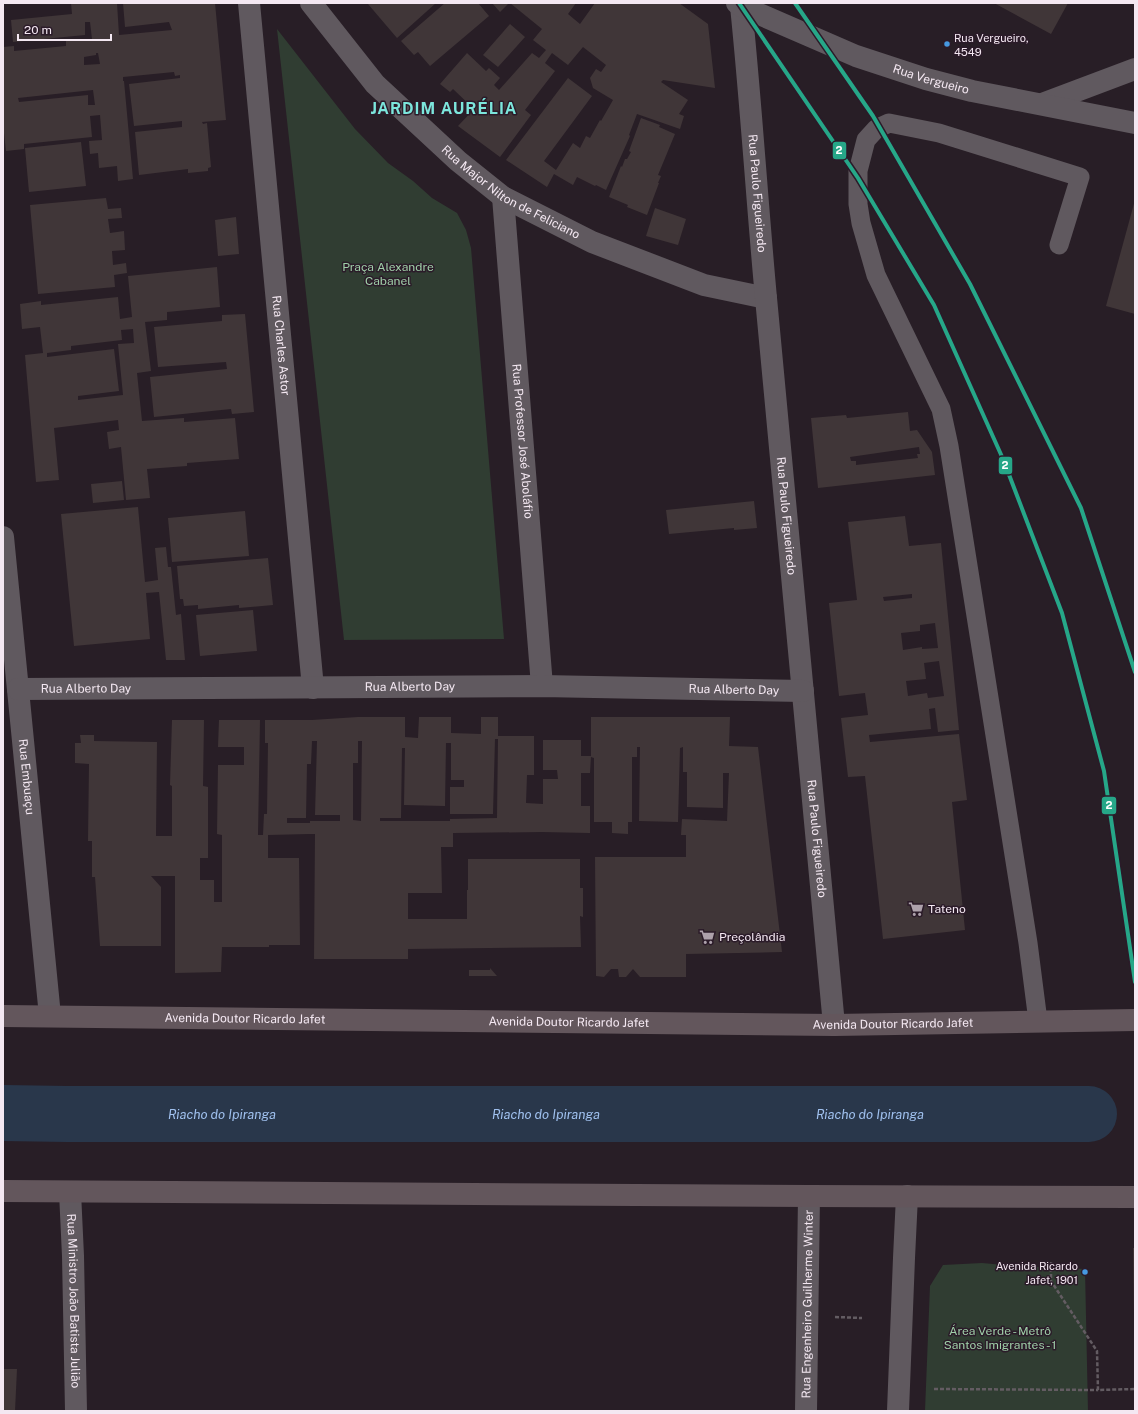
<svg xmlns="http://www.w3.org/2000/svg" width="1138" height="1414" font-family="'Public Sans',sans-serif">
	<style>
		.green { fill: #303d32 }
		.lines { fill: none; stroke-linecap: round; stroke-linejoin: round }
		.river { stroke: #29374b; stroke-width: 56 }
		.building { fill: #403638; fill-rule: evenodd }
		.path { stroke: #635c62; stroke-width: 2.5; stroke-dasharray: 4 2; stroke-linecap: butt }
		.service { stroke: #60595f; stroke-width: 19 }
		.minor { stroke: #60595f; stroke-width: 22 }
		.secondary { stroke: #60595f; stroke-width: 22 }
		.primary { stroke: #63565c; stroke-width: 22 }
		.metro-1-casing { stroke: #2b1b29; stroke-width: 7 }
		.metro-1 { stroke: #26a788; stroke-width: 4 }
		.bus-dot { fill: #4699e1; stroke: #2b1b29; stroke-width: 1.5 }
		.labels { text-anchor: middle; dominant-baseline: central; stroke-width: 3; stroke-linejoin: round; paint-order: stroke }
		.bus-label { font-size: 11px; fill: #f4e8f2; stroke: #2b1b29; text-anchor: start }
		.street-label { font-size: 12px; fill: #f4e8f2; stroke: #2b1b29 }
		.park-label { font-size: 12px; fill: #9fcfa8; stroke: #2b1b29 }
		.poi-label { font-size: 12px; fill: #f4e8f2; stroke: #2b1b29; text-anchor: start }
		.water-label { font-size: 13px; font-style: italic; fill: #a0c1ef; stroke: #2b1b29 }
		.district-label { font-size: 16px; font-weight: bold; letter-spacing: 1px; fill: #7ce6dc; stroke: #2b1b29 }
		.line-badge { stroke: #2b1b29; stroke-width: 1.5 }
		.badge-label { font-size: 11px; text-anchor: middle; font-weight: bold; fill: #fff }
	</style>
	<rect width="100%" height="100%" fill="#281e26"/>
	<!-- green -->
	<g class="green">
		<path d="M277,29L355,129L388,163L413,181L432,198L457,213L466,230L471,248L504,639L344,640Z"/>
		<path d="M982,1263L1015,1266L1085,1269L1088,1411H925L930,1286L943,1265Z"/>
	</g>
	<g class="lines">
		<!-- river -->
		<path class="river" id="s1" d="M3,1113L67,1114H1089"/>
	</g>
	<!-- building -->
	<g class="building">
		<path d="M71,3H117L119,35L172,30L169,22L125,27L123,3H215L226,120L202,122L203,124L207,123L211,167L208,168V171L188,173V169L139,175L135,132L182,127V121L134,126L129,84L180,78V75L175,76L174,72L123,77V81H124L133,179L118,181L117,166L99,168L98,153L90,154L89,141L102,140L100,115L90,116L92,137L24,144V149L6,151L3,124V47L14,46V51L66,46V41L92,39L90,22H85V35L13,42L11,20L72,14ZM96,53H98L100,64L84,65V57L96,55ZM93,90L95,105H88V95L19,102L18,98Z"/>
		<path d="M369,3H436L397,38L368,4Z"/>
		<path d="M445,3H478L489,16L430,66L418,52L414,55L401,41Z"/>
		<path d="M492,3H509L500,12Z"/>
		<path d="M510,3H576L568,14L580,24L595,3H679L708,24L715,88L663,80L661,82L688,100L679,114L684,116L680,129L637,114L629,135L630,136L606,190L596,185L595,186L577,177L573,185L554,174L547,187L506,160L568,78L592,96L544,161L556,170L573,143L580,148L586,136L590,138L600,120L601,121L613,100L593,88L590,78L596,69L601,72L606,65L583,47L568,65L552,53L545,63L555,71L525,110L531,115L500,157L458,126L474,109L453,89L450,92L440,84L467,53L486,71L489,68L500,78L494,85L499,90L532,53L539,58L546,50L533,40L542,29Z"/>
		<path d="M994,3H1068L1051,34Z"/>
		<path d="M510,24L525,37L498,67L483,55Z"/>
		<path d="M641,118L660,125L659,127L675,134L658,175L661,176L658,183H659L647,215L627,207L628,205L609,197L621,166L622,167L625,159H627L631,152L629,151Z"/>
		<path d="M81,142L86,186L29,192L25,148Z"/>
		<path d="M106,198L108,209L121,208L122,218L108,219L110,233L124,231L125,250L112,251L113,265L126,263L127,273L114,275L115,287L38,294L30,205Z"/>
		<path d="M1135,200V314L1106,306Z"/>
		<path d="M655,208L686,219L678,245L646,236Z"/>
		<path d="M236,217L239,254L218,256L215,220Z"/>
		<path d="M217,267L220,307L167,312V320L145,322L151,371L137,373L142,421L184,418V422L235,418L239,459L187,463V466L147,469L150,498L126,500L121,447L109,449L107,432L119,430L118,420L54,428L59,480L36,482L25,355L43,353L40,327L22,329L20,304L41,301V305L118,297L120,319L132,317L128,276ZM133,329L134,343L118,344L123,395L78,400V396L119,391L114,349L47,357V353L71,350V346L122,340L121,330Z"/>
		<path d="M245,314L254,412L232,414L231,409L154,417L150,377L227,369L226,362L158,367L154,327L222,321V315Z"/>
		<path d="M908,412L910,431L917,430L932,452L935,475L818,488L811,418L846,415L847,418ZM919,447L920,454H917L918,458L856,465V461H851L850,457Z"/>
		<path d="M122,481L124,500L93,503L91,484Z"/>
		<path d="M754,501L757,528L734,530V528L669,534L666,510Z"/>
		<path d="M138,507L145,582L158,580L155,548L166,547L168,567H171L176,615L181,614L185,660H166L159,592L146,593L150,639L74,646L61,514Z"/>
		<path d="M245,511L249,556L172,562L168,518Z"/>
		<path d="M905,516L909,546L941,543L959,730L938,732L935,708L929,709L931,729L869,735L870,742L959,734L967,800L952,802L965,930L883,939L865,776L848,777L841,718L868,715L865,693L839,696L829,603L857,600L848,522ZM912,594V598L884,601L883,597ZM935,623L938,648L922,649V647L903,650L901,633L920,631V625ZM939,661L944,696L928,698L927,693L908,696L906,681L926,679L924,663Z"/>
		<path d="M268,558L273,605L239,608V605L198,609V605L184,606L183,599H180L177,566Z"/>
		<path d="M253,610L257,651L200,656L196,615Z"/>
		<path d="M358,717H405V737L418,738L419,717H451V733L481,734V717H498V736H534V775H527L526,803L543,804V779H558L557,770H543V740H581V756H591L590,773H581V806H590V833L542,832L453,833V847H441L442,893H408V919H467V890H468V859H580V888H583V917L580,916L581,947L408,949V959H314L315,834H309L268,835V858H299L300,945H269V947H222L221,972L175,973V876H151L161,887V946H100L95,877H92V841H88L89,764L75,763V743H81L80,735H94V741L157,742L156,836H172V786L170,785L172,720H204L203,786L208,787V858H200V880H214V902H222V835L217,834L218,765H244V747H218L219,720H260L258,835H263L264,814H267L268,743H265V720H312ZM495,739H498L497,818L450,819V821H380V818H401L402,748H405L404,805L445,806L446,743H451V780H464V787H450V814H493ZM312,741H317L315,815H340V821H310V823H287V818H306L307,764H311ZM358,741H362L361,821L353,820V763H358Z"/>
		<path d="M591,717H730L729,746L758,747L782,952L686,954V977H640L633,969L626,977H619L618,969H611L604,977L596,976L595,857H686V835H681L682,819L727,821L729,773H723V808L687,807V772H683V747L680,748L678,822L639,821L640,747H637V757H632V822H628V834L612,833V822H594V758L591,757Z"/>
		<path d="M490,968L497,976H469V970H490Z"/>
		<path d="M1133,1248H1135V1314H1134Z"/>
		<path d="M3,1369H17L15,1411H3Z"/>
	</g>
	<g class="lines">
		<!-- path -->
		<g class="path">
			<path d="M1051,1262V1281L1097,1351L1098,1390L1135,1389"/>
			<path d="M835,1317L862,1318"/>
			<path d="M934,1389L1098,1390"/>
		</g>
		<!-- service -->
		<path class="service" d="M1038,1021L1028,943L949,446L941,409L876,275L861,223L858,204V171L866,140L876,129L889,123L939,133L1080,177L1059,245"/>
		<!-- minor -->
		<g class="minor">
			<path id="s2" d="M249,3L313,688"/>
			<path id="s3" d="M311,3L375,84L458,161L503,197L592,242L704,285L766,298"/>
			<path id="s4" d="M741,6C751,103 757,201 766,298C788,540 812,783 834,1025"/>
			<path d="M1042,104L1135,69"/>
			<path id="s5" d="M503,197L542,686"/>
			<path id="s6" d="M3,537L50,1016"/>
			<path id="s7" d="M18,689L542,686L803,691"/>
			<path id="s8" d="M70,1192L73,1256L76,1411"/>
			<path id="s9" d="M806,1411L809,1196"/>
			<path d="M898,1411L904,1258L907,1196"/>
		</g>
		<!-- secondary -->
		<path class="secondary" id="s10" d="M737,3L741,6L856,56L926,79L972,91L1135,123"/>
		<!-- primary -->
		<g class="primary">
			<path id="s11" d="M3,1016L834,1025L1135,1020"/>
			<path d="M3,1191L809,1196L1135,1197"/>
		</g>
		<!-- metro-1 casing -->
		<g class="metro-1-casing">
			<g id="metro-1">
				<path d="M739,3L858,178L934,305L1003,459L1062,613L1104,771L1135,982"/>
				<path d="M795,3L873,116L970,284L1081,508L1135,672"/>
			</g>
		</g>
		<!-- metro-1 -->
		<use href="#metro-1" class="metro-1"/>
	</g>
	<!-- icons -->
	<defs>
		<g id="supermarket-bare" transform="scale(1.2)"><path d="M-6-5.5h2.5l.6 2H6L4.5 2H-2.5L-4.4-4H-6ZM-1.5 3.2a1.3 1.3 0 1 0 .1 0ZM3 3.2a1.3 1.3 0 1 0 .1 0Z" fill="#ada1ab" stroke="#2b1b29" stroke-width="2.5" paint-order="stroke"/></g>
	</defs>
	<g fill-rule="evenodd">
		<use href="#supermarket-bare" x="916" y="909"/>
		<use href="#supermarket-bare" x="707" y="937"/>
	</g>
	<!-- markers -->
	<g class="bus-dot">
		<circle cx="947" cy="44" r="3.5"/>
		<circle cx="1085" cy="1272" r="3.5"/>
	</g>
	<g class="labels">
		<!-- bus labels -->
		<g class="bus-label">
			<text x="954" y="38">Rua Vergueiro,<tspan x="954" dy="14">4549</tspan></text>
			<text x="1078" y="1266" text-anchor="end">Avenida Ricardo<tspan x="1078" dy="14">Jafet, 1901</tspan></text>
		</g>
		<!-- street labels -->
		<g class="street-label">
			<text stroke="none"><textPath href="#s10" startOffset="209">Rua Vergueiro</textPath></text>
			<text stroke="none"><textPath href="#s3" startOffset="278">Rua Major Nilton de Feliciano</textPath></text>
			<text stroke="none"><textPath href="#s4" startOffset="188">Rua Paulo Figueiredo</textPath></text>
			<text stroke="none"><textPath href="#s2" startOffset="344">Rua Charles Astor</textPath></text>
			<text stroke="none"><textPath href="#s5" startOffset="245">Rua Professor José Aboláfio</textPath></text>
			<text stroke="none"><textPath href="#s4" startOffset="512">Rua Paulo Figueiredo</textPath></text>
			<text stroke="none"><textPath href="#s7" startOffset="392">Rua Alberto Day</textPath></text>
			<text stroke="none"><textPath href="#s7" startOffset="68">Rua Alberto Day</textPath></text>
			<text stroke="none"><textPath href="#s7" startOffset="716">Rua Alberto Day</textPath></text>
			<text stroke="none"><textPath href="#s6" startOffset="241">Rua Embuaçu</textPath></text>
			<text stroke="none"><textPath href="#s4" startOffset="836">Rua Paulo Figueiredo</textPath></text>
			<text stroke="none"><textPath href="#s11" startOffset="242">Avenida Doutor Ricardo Jafet</textPath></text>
			<text stroke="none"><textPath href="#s11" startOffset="566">Avenida Doutor Ricardo Jafet</textPath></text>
			<text stroke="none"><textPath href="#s11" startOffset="890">Avenida Doutor Ricardo Jafet</textPath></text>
			<text stroke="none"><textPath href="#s8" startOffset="109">Rua Ministro João Batista Julião</textPath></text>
			<text stroke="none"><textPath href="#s9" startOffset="107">Rua Engenheiro Guilherme Winter</textPath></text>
		</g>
		<!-- park labels -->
		<g class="park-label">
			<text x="388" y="267">Praça Alexandre<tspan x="388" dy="14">Cabanel</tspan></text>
			<text x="1000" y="1331">Área Verde - Metrô<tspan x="1000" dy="14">Santos Imigrantes - 1</tspan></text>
		</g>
		<!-- poi labels -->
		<g class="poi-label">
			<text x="928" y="909">Tateno</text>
			<text x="719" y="937">Preçolândia</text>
		</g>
		<!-- water labels -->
		<g class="water-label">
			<text stroke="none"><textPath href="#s1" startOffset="219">Riacho do Ipiranga</textPath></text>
			<text stroke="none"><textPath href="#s1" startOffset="543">Riacho do Ipiranga</textPath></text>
			<text stroke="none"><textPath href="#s1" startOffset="867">Riacho do Ipiranga</textPath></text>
		</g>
		<!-- district labels -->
		<g class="district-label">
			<text x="444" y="108">JARDIM AURÉLIA</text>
		</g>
	</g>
	<g class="line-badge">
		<rect x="832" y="141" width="15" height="19" rx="4" fill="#26a788"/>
		<rect x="998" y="456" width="15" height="19" rx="4" fill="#26a788"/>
		<rect x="1101" y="796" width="16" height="19" rx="4" fill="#26a788"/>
	</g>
	<g class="badge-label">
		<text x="839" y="154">2</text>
		<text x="1005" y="469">2</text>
		<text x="1109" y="809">2</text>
	</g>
	<!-- border -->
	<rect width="1138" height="1414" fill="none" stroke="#f4e8f2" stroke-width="8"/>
	<!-- scale -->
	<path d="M18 34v6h93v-6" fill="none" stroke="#f4e8f2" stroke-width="2"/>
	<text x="24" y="34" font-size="12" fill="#f4e8f2" stroke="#2b1b29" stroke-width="3" paint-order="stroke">20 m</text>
</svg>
